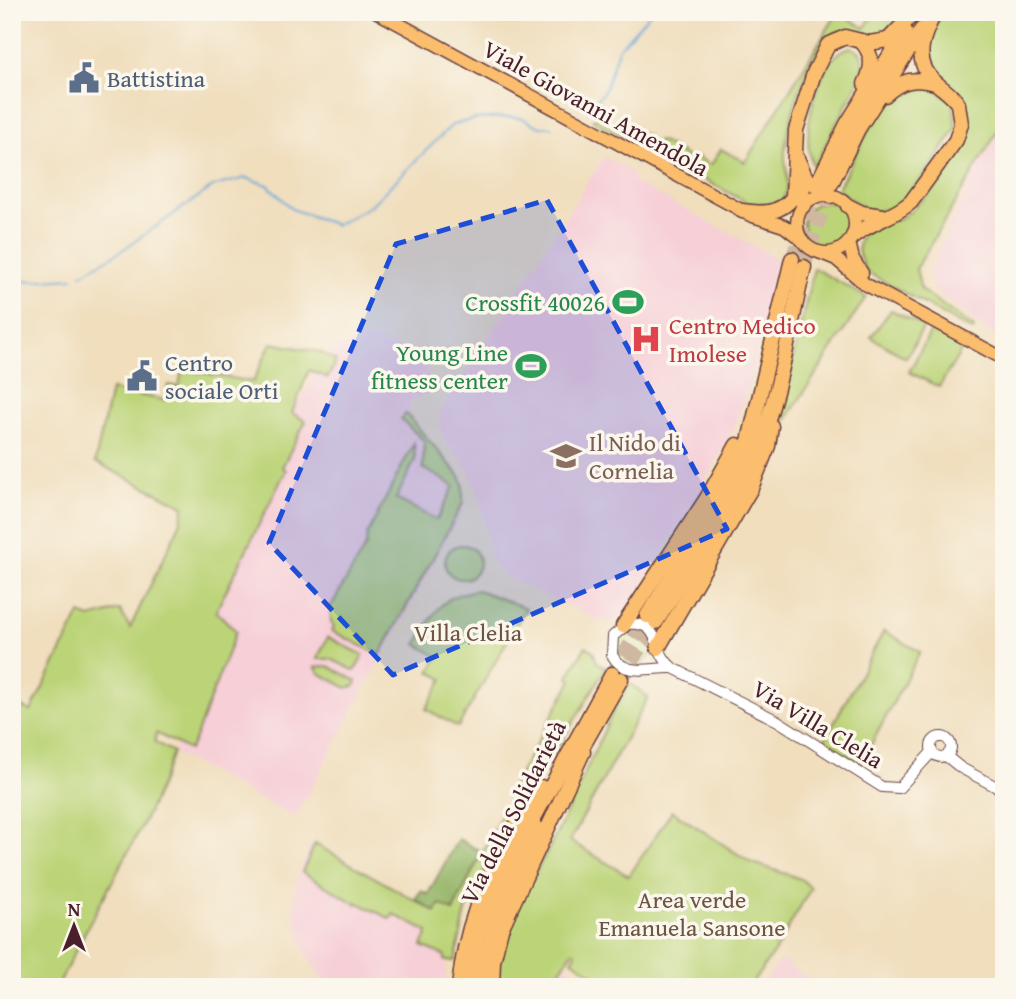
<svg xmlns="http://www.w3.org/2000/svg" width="1016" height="999" font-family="'Gentium Book Plus',serif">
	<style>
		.built { fill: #f6cfd7 }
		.green { fill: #bcd478; stroke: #837a52; stroke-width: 2 }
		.forest { fill: #95b668; stroke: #706a4a; stroke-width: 2 }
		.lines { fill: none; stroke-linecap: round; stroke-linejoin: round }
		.stream { stroke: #60a2d4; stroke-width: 2 }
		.highway-tunnel { stroke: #cfb8a0; stroke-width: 14; stroke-dasharray: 14 7; stroke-linecap: butt }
		.minor-casing { stroke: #633c41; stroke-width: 12 }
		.major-casing { stroke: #633c41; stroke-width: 15 }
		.highway-casing { stroke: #633c41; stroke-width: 17 }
		.minor { stroke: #fff; stroke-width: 10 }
		.major { stroke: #fbbd6e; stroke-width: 12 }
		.highway { stroke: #fbbd6e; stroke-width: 14 }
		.marked { fill: #1d4ed8; fill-opacity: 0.2; stroke: #1d4ed8; stroke-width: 5; stroke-dasharray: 14 9; stroke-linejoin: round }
		.labels { text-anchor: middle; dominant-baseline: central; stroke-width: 7; stroke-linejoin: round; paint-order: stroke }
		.service-label { font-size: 24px; fill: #4e5e75; stroke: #fbf7ec; text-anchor: start }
		.street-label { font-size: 24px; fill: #4a1f2b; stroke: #fbf7ec }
		.leisure-label { font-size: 24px; fill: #27864d; stroke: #fbf7ec; text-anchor: end }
		.health-label { font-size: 24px; fill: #be3a42; stroke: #fbf7ec; text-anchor: start }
		.education-label { font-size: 24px; fill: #785e54; stroke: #fbf7ec; text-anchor: start }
		.park-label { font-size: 24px; fill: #6c5542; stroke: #fbf7ec }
	</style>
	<rect width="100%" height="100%" fill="#fbf7ec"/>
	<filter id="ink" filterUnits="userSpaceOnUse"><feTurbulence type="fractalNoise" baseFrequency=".0143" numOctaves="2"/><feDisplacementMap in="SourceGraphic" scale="14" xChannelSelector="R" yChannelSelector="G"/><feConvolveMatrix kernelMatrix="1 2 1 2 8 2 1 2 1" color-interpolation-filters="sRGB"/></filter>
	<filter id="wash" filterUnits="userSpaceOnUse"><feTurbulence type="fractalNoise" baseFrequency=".00686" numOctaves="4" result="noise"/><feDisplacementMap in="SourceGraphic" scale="28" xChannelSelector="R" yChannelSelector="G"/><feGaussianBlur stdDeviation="1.57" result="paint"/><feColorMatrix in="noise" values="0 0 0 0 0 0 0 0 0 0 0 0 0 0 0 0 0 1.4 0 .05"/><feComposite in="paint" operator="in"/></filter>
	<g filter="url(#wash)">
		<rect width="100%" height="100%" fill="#f0debd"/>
		<!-- built -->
		<g class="built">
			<path d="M1004,124V343L933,289L928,271L978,168Z"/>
			<path d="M604,157L632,172L634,182L776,258L749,387L733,430L695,500L624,614L612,622L598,620L505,577L490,560L481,501L467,468L444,441L438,416Z"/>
			<path d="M375,339L414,354L426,365L429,382L423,395L410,402L409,416L464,481L463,508L295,818L173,752L228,650L191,629L281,450L294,408L335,346Z"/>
			<path d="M313,842L373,876L445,937L446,987H328L323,981L305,952L296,922L294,898L299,871Z"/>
			<path d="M780,959L822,987H763Z"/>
			<path d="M564,964L602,987H549Z"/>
		</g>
		<!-- green -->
		<g class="green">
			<path d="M838,12L865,28L874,12H908L891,33C884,35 876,38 869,37C855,37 848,26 833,35C808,49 788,122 785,149C783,166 794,188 781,201L766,205L746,202L592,120L597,117L647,136L648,142L652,145L657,141L662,142L691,159L697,157L711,165L721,149L745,162Z"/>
			<path d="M944,12H1004V120L916,269L921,290L974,328L973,331L867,272C859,259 853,244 865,232C875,222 890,224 901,218C924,204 954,161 966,137C974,99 954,88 929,64L927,39Z"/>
			<path d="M851,47L860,52L864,63L860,79L814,167C798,140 817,54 851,47Z"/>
			<path d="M905,85L933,88L953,102L956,129C939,152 907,213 876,211C862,211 850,197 838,190L839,186L869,129Z"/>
			<circle cx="826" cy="225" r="23"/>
			<path d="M814,268L866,297L782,426L780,414Z"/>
			<path d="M891,310L924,326L906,358L871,337Z"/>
			<path d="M931,331L963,348L939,387L909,372Z"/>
			<path d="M271,343L320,352L336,361L328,378L309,370L292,413L306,421L282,467L286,470L216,611L236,631L194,741L189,750L156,733L155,742L173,752C145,835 93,907 58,987H12V703L31,711L80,614L90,618L120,610L130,628L180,524L184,506L95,462L111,390L165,400L168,385L179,387L182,369L253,382Z"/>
			<path d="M406,414L459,475L463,483V503L380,655L332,631L334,626L331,622L330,608L366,546L367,535L414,443L415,460L396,499L437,520L454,486L423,468L424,441L401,419Z"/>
			<circle cx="462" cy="562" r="17"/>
			<path d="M478,590L526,608L458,727L426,709L443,679L430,672L438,657L417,644C435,613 439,595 478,590Z"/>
			<circle cx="634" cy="647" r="18"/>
			<path d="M884,631L920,652L861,764L824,741Z"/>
			<path d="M328,637L363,655L355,671L331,659H317Z"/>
			<path d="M586,646L593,651L597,662L606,668L540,777L524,795L486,866L466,911L455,961H445V956L422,946L428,932L393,914L391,919L356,902V904L302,872L315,844L436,912L440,904L453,911L513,792L511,789L572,680L568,677Z"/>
			<path d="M328,666L357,681L355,686L347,688L319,673L315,667Z"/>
			<path d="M629,683L648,697L570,841L629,876L672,811L750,862L801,879L811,888L775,951L749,987H612L572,960L576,953L573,951L549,987H498L497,968L509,921L557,833L609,720Z"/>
		</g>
		<!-- forest -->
		<path class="forest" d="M458,839L482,852L453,911L440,904L436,912L415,899L421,891L428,894Z"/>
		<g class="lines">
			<!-- stream -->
			<g class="stream">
				<path d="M588,110L605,90L618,49L651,12"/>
				<path d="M81,274L118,253L214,186L246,178L268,185L292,209L336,225L370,206L452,125L475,119L508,117L522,118L540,127H552"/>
				<path d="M12,282L73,278"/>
			</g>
		</g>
	</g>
	<g filter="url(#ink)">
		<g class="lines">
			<!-- highway-tunnel -->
			<g class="highway-tunnel">
				<path d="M792,259L820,178"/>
				<path d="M804,267L831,185"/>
				<path d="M612,674L647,616"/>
				<path d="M621,679L656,622"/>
				<path d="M470,987L471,976"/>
			</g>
			<!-- minor casing -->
			<g class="minor-casing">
				<g id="minor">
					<path d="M673,668C651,667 625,678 612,655L613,636L628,624C663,621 651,652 673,668L778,721L882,787L899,788L932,752"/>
					<circle cx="941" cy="747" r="10"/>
					<path d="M946,756L961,768L1004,791"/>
				</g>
			</g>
			<!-- major casing -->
			<g class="major-casing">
				<g id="major">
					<path d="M377,12L750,215L784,226L801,239"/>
					<circle cx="826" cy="224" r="29"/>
					<path d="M849,242L853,259L862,273"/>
					<path d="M819,252L836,259L865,284L1004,359"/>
				</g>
			</g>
			<!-- highway casing -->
			<g class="highway-casing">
				<g id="highway">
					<path d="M861,41C874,55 873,68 865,84"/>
					<path d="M885,95C901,80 915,77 936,83"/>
					<path d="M797,158L806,178L830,196"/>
					<path d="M802,172L803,206"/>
					<path d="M820,178L847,124L905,31"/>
					<path d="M831,184L858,129L922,29"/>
					<path d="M848,206L862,213L883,216"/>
					<path d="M742,211C761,214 781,214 793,197L796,130L814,73L828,45L845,37L869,43L888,40L915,12"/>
					<path d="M853,236C871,222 894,217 911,202L956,140L961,124L958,104C952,94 942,89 934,81C912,60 923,35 935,12"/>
					<path d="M647,616L720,499L749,441L792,259"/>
					<path d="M656,622C689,567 730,514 755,455C780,396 789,329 804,267"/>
					<path d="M623,626L707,498L737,445"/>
					<path d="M658,648L751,488L768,446L771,426"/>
					<path d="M576,758L621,679"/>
					<path d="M471,976L477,936L489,901L612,674"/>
					<path d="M482,977C491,922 511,877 537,828"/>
					<path d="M459,987C465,928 481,890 509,838C519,821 528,803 541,787"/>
					<path d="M492,987L493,961L501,929L583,752"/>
				</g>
			</g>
			<!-- minor -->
			<use href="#minor" class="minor"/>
			<!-- major -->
			<use href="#major" class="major"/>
			<!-- highway -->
			<use href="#highway" class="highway"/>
		</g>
	</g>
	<!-- marked area -->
	<path class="marked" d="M547,200L727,529L393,675L269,543L396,244Z"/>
	<!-- icons -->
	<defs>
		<g id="civic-bare" transform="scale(2.415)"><path d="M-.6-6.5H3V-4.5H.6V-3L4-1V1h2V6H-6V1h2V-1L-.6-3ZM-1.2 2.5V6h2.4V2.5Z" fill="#5c6f8a" stroke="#fbf7ec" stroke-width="2.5" paint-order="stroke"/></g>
		<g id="stadium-bare" transform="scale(2.415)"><path d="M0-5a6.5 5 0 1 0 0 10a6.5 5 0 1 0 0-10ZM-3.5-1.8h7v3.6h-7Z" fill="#2e9e5b" stroke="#fbf7ec" stroke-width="2.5" paint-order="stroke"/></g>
		<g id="hospital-bare" transform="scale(2.415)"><path d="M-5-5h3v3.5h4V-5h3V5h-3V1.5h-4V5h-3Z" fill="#e0444e" stroke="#fbf7ec" stroke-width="2.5" paint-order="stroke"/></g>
		<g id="school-bare" transform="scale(2.415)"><path d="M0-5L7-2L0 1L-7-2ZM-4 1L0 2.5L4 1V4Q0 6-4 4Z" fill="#8d6e63" stroke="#fbf7ec" stroke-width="2.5" paint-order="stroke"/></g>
	</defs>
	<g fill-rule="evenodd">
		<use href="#civic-bare" x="84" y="78"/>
		<use href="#stadium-bare" x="628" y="302"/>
		<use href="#hospital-bare" x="646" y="339"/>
		<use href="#stadium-bare" x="531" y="366"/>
		<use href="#civic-bare" x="142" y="376"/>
		<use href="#school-bare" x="566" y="456"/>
	</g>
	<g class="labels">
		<!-- service labels -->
		<g class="service-label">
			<text x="107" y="78">Battistina</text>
			<text x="165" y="362">Centro<tspan x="165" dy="28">sociale Orti</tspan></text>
		</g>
		<!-- street labels -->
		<g class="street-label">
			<text transform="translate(596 108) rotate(29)">Viale Giovanni Amendola</text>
			<text transform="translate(818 724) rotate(31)">Via Villa Clelia</text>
			<text transform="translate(513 812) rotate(-63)">Via della Solidarietà</text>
		</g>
		<!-- leisure labels -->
		<g class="leisure-label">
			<text x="605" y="302">Crossfit 40026</text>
			<text x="508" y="352">Young Line<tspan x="508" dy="28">fitness center</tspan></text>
		</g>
		<!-- health labels -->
		<g class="health-label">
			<text x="669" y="325">Centro Medico<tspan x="669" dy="28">Imolese</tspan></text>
		</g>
		<!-- education labels -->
		<g class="education-label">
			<text x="589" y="442">Il Nido di<tspan x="589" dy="28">Cornelia</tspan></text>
		</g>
		<!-- park labels -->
		<g class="park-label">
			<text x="468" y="632">Villa Clelia</text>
			<text x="692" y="899">Area verde<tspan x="692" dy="28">Emanuela Sansone</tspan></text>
		</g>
	</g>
	<!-- margin -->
	<rect width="1016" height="999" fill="none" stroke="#fbf7ec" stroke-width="42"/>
	<!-- north arrow -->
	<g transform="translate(74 926)" stroke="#fbf7ec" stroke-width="5" paint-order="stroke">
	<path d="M0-5L12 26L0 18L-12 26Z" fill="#4a1f2b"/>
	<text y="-10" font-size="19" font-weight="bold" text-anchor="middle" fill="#4a1f2b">N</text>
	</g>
</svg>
